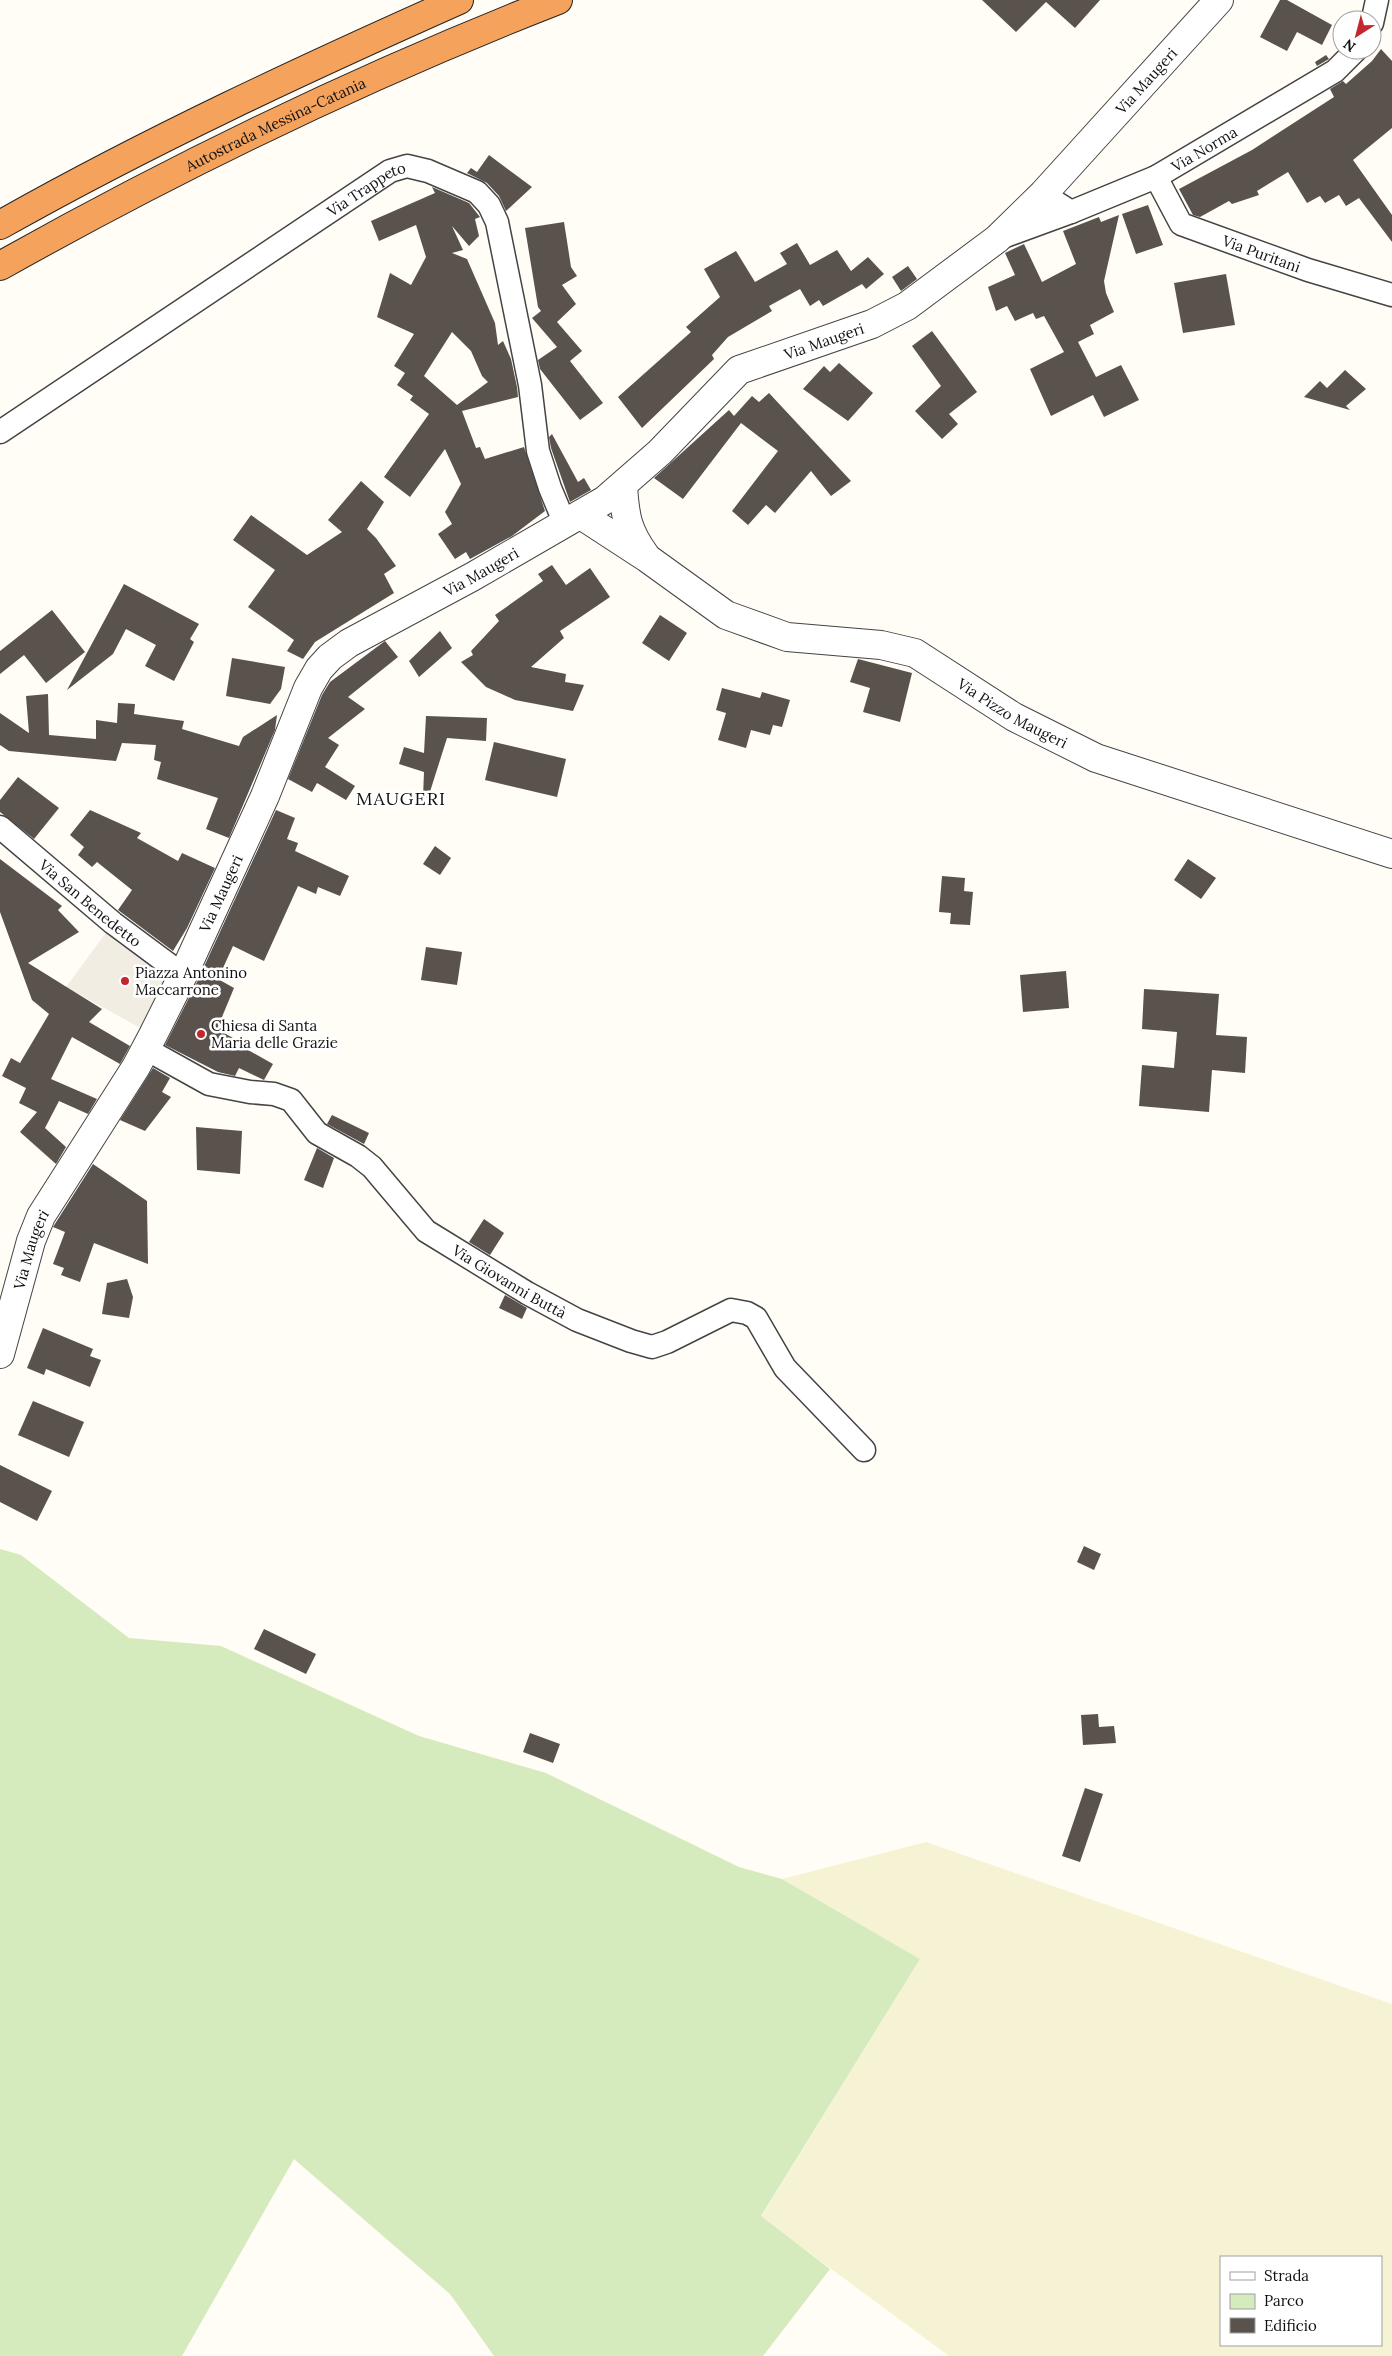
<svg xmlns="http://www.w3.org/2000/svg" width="1392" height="2356" font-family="Lora,serif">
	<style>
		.farmland { fill: #f6f3d4; fill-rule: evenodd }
		.green { fill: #d5ebbd }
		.plaza { fill: #f1ede2 }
		.building { fill: #5a524d; fill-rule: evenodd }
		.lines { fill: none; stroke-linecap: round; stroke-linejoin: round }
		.minor-casing { stroke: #444; stroke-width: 25 }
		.tertiary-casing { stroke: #444; stroke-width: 30 }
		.motorway-casing { stroke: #222; stroke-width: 30 }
		.minor { stroke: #fff; stroke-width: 22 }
		.tertiary { stroke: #fff; stroke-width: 28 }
		.motorway { stroke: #f5a25d; stroke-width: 28 }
		.poi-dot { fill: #c4262e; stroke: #fff; stroke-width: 2 }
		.labels { text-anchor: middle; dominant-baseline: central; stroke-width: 5; stroke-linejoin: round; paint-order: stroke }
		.street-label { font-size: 15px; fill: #111; stroke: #fff }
		.poi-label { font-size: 15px; fill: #111; stroke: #fff; text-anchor: start }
		.quarter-label { font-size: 18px; letter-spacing: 1px; fill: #111; stroke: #fff }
	</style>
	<rect width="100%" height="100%" fill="#fffdf5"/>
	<!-- farmland -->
	<path class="farmland" d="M926,1842L1392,2004V2356H949L761,2217L920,1959L782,1879ZM1221,2257H1381V2345H1221Z"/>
	<!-- green -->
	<path class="green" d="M0,1549L21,1555L129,1638L221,1646L419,1736L546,1773L739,1867L782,1879L920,1959L761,2216L830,2269L763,2356H494L450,2294L294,2159L182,2356H0Z"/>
	<!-- plaza -->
	<path class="plaza" d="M113,923L183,975L153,1035L66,987Z"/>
	<!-- building -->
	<g class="building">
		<path d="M982,0H1100L1075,28L1046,2L1016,32Z"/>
		<path d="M1280,0H1287L1332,25L1322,45L1297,32L1287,51L1260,37Z"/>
		<path d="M1381,49L1392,61V128L1353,160L1392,215V242L1359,198L1346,206L1339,195L1325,203L1320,196L1307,203L1288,172L1257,191L1259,195L1232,204L1229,201L1200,217L1193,215L1179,189L1252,150L1334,97L1330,89L1343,81L1346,84L1372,61Z"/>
		<path d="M1326,55L1329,59L1317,66L1315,62Z"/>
		<path d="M489,155L532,187L506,211L499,196L487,183L467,173L471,168L477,172Z"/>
		<path d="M432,187L469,203L480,217L475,219L479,236L469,246L452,226L463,250L452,253L467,259L495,323L498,345L503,341L511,359L517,387L518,397L462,411L476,448L480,447L485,459L524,447L545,511L512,536L470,559L466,552L455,559L438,534L452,524L445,512L461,484L445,449L410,497L384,477L429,414L410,400L413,396L397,385L405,373L394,366L414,334L377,317L390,273L411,285L426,257L416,225L379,241L371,221L435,193ZM452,332L471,351L482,376L488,382L457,405L424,376Z"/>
		<path d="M1148,205L1163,245L1136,254L1122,214Z"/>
		<path d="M1119,215L1104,281L1106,293L1114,312L1090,325L1094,334L1078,342L1096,377L1121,365L1139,400L1104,417L1093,395L1051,416L1030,369L1064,352L1044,316L1036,319L1033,313L1015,321L1007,306L996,311L988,287L1015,275L1005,253L1024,244L1042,282L1076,264L1063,231L1099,217L1101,222Z"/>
		<path d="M564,222L571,267L577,276L562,285L576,304L557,322L582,351L570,361L603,403L580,420L540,369L538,360L557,347L532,318L541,311L538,307L525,228Z"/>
		<path d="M797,243L810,265L837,250L851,271L868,257L884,274L866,289L862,284L823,306L819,300L810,306L800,289L769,306L772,311L728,337L712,355L714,359L642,428L618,397L691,332L686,327L720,297L704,269L736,251L755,282L787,264L780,253Z"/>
		<path d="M908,266L917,279L901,291L892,277Z"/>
		<path d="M1226,274L1235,325L1183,333L1174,283Z"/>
		<path d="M932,331L977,392L949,414L958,424L942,439L915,411L941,386L912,346Z"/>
		<path d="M839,363L873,393L848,421L803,389L824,366L830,372Z"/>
		<path d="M1345,370L1366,389L1346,406L1350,410L1304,397L1320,381L1327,388Z"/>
		<path d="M769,393L851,481L831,496L811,471L775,513L766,505L748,525L732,511L778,451L741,423L683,499L654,478L729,410L734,416L752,396L759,402Z"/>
		<path d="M552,434L578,482L584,478L591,490L570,502L551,448L549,437Z"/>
		<path d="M361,481L384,502L367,529L376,538L396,566L384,574L394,593L315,642L303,659L287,651L294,640L248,607L275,570L233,540L251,515L307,555L342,532L328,520Z"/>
		<path d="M552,565L566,585L590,568L610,597L560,631L564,638L531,667L566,674L565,682L584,685L573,711L515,700L486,687L461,662L473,655L471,651L499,621L495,615L543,581L538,574Z"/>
		<path d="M124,584L199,624L190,639L194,642L174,681L145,666L156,645L126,629L113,654L67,690Z"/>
		<path d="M52,610L85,652L46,683L24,655L0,674V651Z"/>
		<path d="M660,615L687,633L669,661L642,643Z"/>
		<path d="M440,631L452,648L419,677L409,661Z"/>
		<path d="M385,641L398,657L348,697L365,709L328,738L339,745L325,767L355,786L346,800L317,783L312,792L288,779L322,695L330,682Z"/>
		<path d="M232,658L285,667L281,689L270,704L226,696Z"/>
		<path d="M858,659L912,673L900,722L863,712L870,688L850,682Z"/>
		<path d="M722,688L760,698L762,692L790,700L782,727L773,725L770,735L751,730L746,748L718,740L726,713L716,710Z"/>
		<path d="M48,694L49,735L96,739V720L117,723L118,703L135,704L134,714L184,721L182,729L239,746L243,737L277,715L275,730L229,838L206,829L218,798L157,779L161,762L154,760L156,745L122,743L116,761L9,751L0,745V713L29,733L26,696Z"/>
		<path d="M426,716L487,718L486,741L447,738L428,798L423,797L424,772L399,764L404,747L424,753Z"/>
		<path d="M494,742L566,759L557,797L485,780Z"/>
		<path d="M18,777L59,808L34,839L0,812V800Z"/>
		<path d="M90,810L141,833L137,838L178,861L182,853L215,868L187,928L173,951L118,910L132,890L97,862L92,867L78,855L84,847L70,835Z"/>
		<path d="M276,810L295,818L287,839L298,843L295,851L349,876L340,896L318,887L316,894L298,886L264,961L233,946L218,979L234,988L217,1029L233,1038L241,1046L273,1064L264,1080L239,1068L235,1076L218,1072L165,1045L197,982Z"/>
		<path d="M435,846L451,858L440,875L423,864Z"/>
		<path d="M0,859L62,906L58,910L79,932L28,963L102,1009L89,1022L130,1046L120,1064L72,1037L51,1079L97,1099L88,1114L59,1101L45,1128L66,1147L56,1164L20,1132L37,1112L19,1103L26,1088L2,1076L11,1058L20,1063L49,1014L32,1000L0,912Z"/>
		<path d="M1188,859L1216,878L1201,899L1174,880Z"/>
		<path d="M942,876L965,878L964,891L973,892L970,925L950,924L951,913L939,912Z"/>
		<path d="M426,947L462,952L457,985L421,980Z"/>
		<path d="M1066,971L1069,1008L1023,1012L1020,975Z"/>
		<path d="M1144,989L1219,994L1216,1035L1247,1037L1245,1073L1212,1070L1209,1112L1139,1106L1142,1065L1174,1068L1177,1032L1142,1029Z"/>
		<path d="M153,1068L170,1078L162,1092L171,1097L145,1131L120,1120Z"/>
		<path d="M332,1115L369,1133L364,1144L327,1124Z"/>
		<path d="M196,1127L242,1131L240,1174L197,1170Z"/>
		<path d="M317,1148L334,1158L323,1188L304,1180Z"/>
		<path d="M93,1164L147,1201L148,1264L94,1243L80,1282L61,1275L64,1268L53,1264L65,1232L53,1227Z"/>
		<path d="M484,1219L504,1233L490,1255L469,1242Z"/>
		<path d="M127,1279L133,1297L129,1318L102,1314L107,1283Z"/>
		<path d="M505,1295L527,1308L522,1319L499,1308Z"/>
		<path d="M43,1328L93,1349L90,1356L101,1360L90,1387L46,1369L44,1375L27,1368Z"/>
		<path d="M33,1401L84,1422L69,1457L18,1435Z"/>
		<path d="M0,1465L52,1491L37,1521L0,1502Z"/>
		<path d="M1084,1546L1101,1554L1094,1570L1077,1562Z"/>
		<path d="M264,1629L316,1654L306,1674L254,1649Z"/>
		<path d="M1098,1714L1099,1727L1114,1726L1116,1743L1083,1745L1081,1715Z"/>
		<path d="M530,1733L560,1744L553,1763L523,1752Z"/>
		<path d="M1085,1788L1103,1794L1080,1862L1062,1856Z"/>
	</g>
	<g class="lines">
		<!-- minor casing -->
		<g class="minor-casing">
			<g id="minor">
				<path d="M1372,23L1377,0"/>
				<path id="s1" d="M1156,177L1181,224L1308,270L1392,295"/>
				<path id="s2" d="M1043,194L1071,212L1156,177L1335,71L1356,50"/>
				<path d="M1000,238L1071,212"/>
				<path id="s3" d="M0,432L390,171L407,166L428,171L477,192L489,205L497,222L530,385L538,451L550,488L565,524"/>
				<path id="s4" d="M0,827L113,923L183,975"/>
				<path id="s5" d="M146,1049L209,1084L250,1092L274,1094L291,1100L317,1133L358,1156L372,1167L426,1231L527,1293L577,1320L631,1341L652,1347L667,1342L731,1310L747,1313L756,1318L785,1368L864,1450"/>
			</g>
		</g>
		<!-- tertiary casing -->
		<g class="tertiary-casing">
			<g id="tertiary">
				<path d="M623,486C625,516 627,530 645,555"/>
				<path id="s6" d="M581,515L647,558L726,615L787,637L881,645L915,653L1014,717L1096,758L1392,854"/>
				<path id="s7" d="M0,1354L31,1241L41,1216L136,1067L153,1035L183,975L265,796L308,688L319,669L330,657L349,643L472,577L605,500L660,452L739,370L872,324L907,306L997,239L1043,194L1219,0"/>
			</g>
		</g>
		<!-- motorway casing -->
		<g class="motorway-casing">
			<g id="motorway">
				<path d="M0,225C149,141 304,69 459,0"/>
				<path id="s8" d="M0,266C180,165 366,75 558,0"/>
			</g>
		</g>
		<!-- minor -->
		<use href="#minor" class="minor"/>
		<!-- tertiary -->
		<use href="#tertiary" class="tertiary"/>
		<!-- motorway -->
		<use href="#motorway" class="motorway"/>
	</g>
	<!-- markers -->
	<g class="poi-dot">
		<circle cx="125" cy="981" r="5"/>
		<circle cx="201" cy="1034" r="5"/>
	</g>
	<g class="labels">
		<!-- street labels -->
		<g class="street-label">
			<text stroke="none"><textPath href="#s7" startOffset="1789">Via Maugeri</textPath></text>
			<text stroke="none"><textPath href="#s8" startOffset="310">Autostrada Messina-Catania</textPath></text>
			<text stroke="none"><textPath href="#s2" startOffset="181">Via Norma</textPath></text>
			<text stroke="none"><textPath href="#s3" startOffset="440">Via Trappeto</textPath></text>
			<text stroke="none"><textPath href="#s1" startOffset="139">Via Puritani</textPath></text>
			<text stroke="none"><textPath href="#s7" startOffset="1369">Via Maugeri</textPath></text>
			<text stroke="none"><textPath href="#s7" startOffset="949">Via Maugeri</textPath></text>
			<text stroke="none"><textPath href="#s6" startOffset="485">Via Pizzo Maugeri</textPath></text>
			<text stroke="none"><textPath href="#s7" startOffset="514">Via Maugeri</textPath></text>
			<text stroke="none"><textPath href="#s4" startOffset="118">Via San Benedetto</textPath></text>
			<text stroke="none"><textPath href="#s7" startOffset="109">Via Maugeri</textPath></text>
			<text stroke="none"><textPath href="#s5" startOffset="444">Via Giovanni Buttà</textPath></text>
		</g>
		<!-- poi labels -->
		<g class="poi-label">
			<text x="135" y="972">Piazza Antonino<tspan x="135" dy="17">Maccarrone</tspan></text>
			<text x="211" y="1025">Chiesa di Santa<tspan x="211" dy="17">Maria delle Grazie</tspan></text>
		</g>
		<!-- quarter labels -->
		<g class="quarter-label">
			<text x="401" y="798">MAUGERI</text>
		</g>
	</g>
	<!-- legend -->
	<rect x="1220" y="2256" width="162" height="90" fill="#ffffff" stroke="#a0a0a0"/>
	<rect x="1230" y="2272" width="25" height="8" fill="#ffffff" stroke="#a0a0a0"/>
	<text x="1264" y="2281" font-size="15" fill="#111111">Strada</text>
	<rect x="1230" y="2294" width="25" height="15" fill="#d5ebbd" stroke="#a0a0a0"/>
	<text x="1264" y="2306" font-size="15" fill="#111111">Parco</text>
	<rect x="1230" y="2318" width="25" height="15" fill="#5a524d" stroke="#a0a0a0"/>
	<text x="1264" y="2331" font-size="15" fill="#111111">Edificio</text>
	<!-- north arrow -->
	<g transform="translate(1357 35) rotate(216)"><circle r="24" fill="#ffffff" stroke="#a0a0a0"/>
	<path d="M0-4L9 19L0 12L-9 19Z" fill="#c4262e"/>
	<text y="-8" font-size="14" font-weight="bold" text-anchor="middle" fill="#111111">N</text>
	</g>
</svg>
